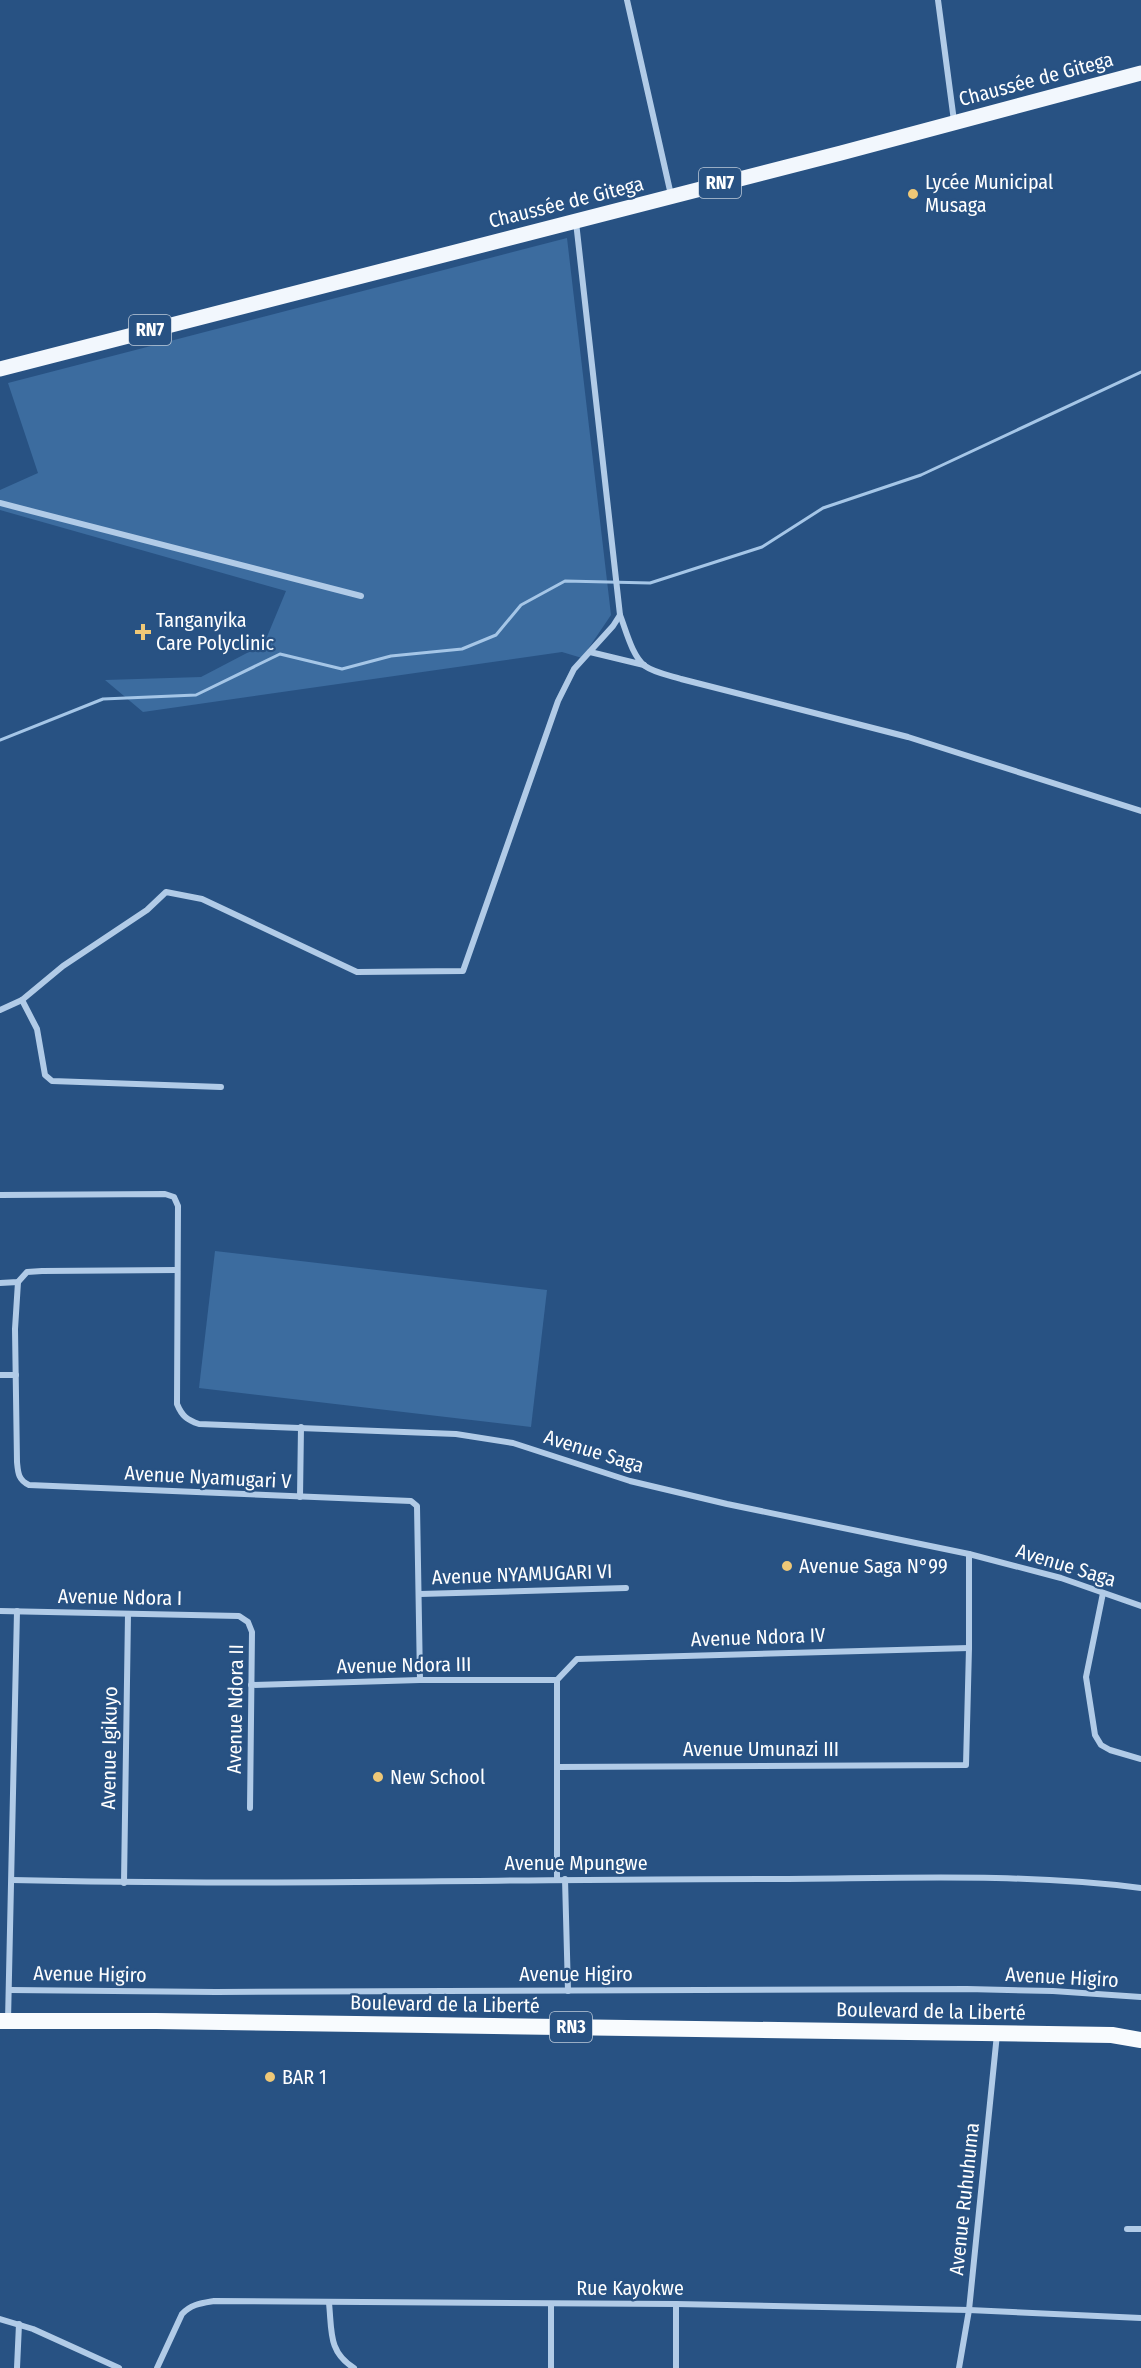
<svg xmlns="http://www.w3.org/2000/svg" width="1141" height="2368" font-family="'Fira Sans Condensed',sans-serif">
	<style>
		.green { fill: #3c6c9f }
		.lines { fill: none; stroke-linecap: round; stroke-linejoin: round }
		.stream { stroke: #a5c6e7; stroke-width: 3 }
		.minor { stroke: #b1cbe7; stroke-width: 6 }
		.primary { stroke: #f2f7fd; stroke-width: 15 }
		.trunk { stroke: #f8fbfe; stroke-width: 16 }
		.poi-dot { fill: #efc877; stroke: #285283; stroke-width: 2 }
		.labels { text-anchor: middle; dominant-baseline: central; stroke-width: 4.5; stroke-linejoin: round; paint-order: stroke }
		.shield { fill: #285283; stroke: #becbda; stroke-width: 1.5 }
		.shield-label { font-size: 18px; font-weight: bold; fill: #fff }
		.street-label { font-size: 20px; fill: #fff; stroke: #285283 }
		.poi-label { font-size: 20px; fill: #fff; stroke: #285283; text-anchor: start }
	</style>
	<rect width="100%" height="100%" fill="#285283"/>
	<!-- green -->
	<g class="green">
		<path d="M567,238L611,615L582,658L562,652L143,712L105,680L201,677L264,644L286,591L0,510V490L38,473L8,383Z"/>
		<path d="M215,1251L547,1290L531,1427L199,1388Z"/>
	</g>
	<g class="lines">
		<!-- stream -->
		<path class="stream" d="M0,740L103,699L196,695L280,654L342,669L391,656L462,649L496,635L521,605L565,581L650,583L762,547L823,508L921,475L1141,372"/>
		<!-- minor -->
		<g class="minor">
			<path d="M627,0L671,195"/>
			<path d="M938,0L954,121"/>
			<path d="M0,503L361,596"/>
			<path d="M620,615C626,630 632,656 645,666C655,673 669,675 681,679L908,737L1141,811"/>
			<path d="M590,652L644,665"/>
			<path d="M22,1000L37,1029L45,1075L52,1081L221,1087"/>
			<path d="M0,1010L22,1000L63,966L147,910L166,892L202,899L357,972L463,971L558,701L574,669L613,626L620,615L576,222"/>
			<path d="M0,1195L165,1194L174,1197L178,1206L177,1404C182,1416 187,1420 199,1424L456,1434L513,1443L630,1481L727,1504L969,1554L1061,1578L1141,1606"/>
			<path d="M18,1282L15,1329L17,1462C18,1472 18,1480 29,1485L411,1501L417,1506L420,1680"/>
			<path d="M0,1283L18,1282L27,1272L42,1271L177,1270"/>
			<path d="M0,1375H16"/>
			<path d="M300,1497L301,1427"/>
			<path d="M1103,1593L1086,1677L1095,1735L1101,1745L1110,1750L1141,1759"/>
			<path d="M420,1594L626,1588"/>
			<path d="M0,1611L239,1616L248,1622L252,1632L250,1808"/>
			<path d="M557,1680L577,1659L969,1648"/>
			<path d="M251,1685L420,1680H557"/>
			<path d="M557,1767L966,1765L969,1648V1554"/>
			<path d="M557,1879V1680"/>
			<path d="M565,1879L568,1991"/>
			<path d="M12,1880C261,1886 511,1879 761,1879C887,1879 1016,1872 1141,1888"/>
			<path d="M124,1883L128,1614"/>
			<path d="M10,1990L216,1992L967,1989L1053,1991L1141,1997"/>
			<path d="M8,2021L17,1611"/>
			<path d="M1127,2229H1141"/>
			<path d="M329,2303C332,2331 328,2352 354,2368"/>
			<path d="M676,2304V2368"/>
			<path d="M0,2319L33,2329L119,2368"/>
			<path d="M17,2368L19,2324"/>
			<path d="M157,2368L182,2314C191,2304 202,2303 214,2301L676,2304L969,2310L1141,2318"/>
			<path d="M551,2368V2304"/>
			<path d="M959,2368L969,2310L997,2034"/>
		</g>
		<!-- primary -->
		<path class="primary" d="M0,369L841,153L1141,73"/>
		<!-- trunk -->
		<path class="trunk" d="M0,2021H156L1112,2035L1141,2040"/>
	</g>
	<!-- markers -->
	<g class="poi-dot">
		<circle cx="913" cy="194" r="6"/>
		<path d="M140 623h6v6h6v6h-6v6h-6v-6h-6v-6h6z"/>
		<circle cx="787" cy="1566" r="6"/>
		<circle cx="378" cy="1777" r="6"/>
		<circle cx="270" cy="2077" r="6"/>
	</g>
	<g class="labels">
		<!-- shield labels -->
		<g class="shield">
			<rect x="699" y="168" width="42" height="30" rx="4.5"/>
			<rect x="129" y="315" width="42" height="30" rx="4.5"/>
			<rect x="550" y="2012" width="42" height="30" rx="4.5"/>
		</g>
		<g class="shield-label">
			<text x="720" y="183">RN7</text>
			<text x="150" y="330">RN7</text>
			<text x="571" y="2027">RN3</text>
		</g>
		<!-- street labels -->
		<g class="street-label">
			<text transform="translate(1036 79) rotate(-15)">Chaussée de Gitega</text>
			<text transform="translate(566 202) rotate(-14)">Chaussée de Gitega</text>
			<text transform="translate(594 1451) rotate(17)">Avenue Saga</text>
			<text transform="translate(208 1477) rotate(3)">Avenue Nyamugari V</text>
			<text transform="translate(1066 1565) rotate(17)">Avenue Saga</text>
			<text transform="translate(522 1574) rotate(-2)">Avenue NYAMUGARI VI</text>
			<text transform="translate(120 1597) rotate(1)">Avenue Ndora I</text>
			<text transform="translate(758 1637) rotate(-2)">Avenue Ndora IV</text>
			<text transform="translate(404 1665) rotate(-1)">Avenue Ndora III</text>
			<text transform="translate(235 1709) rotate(-89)">Avenue Ndora II</text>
			<text transform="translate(109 1748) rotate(-89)">Avenue Igikuyo</text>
			<text x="761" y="1749">Avenue Umunazi III</text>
			<text x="576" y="1863">Avenue Mpungwe</text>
			<text transform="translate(90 1974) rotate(1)">Avenue Higiro</text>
			<text x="576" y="1974">Avenue Higiro</text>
			<text transform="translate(1062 1977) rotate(3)">Avenue Higiro</text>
			<text transform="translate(445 2004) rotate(1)">Boulevard de la Liberté</text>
			<text transform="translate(931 2011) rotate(1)">Boulevard de la Liberté</text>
			<text transform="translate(964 2199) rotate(-84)">Avenue Ruhuhuma</text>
			<text x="630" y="2288">Rue Kayokwe</text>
		</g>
		<!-- poi labels -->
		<g class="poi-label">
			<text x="925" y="182">Lycée Municipal<tspan x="925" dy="23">Musaga</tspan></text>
			<text x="156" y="620">Tanganyika<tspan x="156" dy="23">Care Polyclinic</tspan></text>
			<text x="799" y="1566">Avenue Saga N°99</text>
			<text x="390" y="1777">New School</text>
			<text x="282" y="2077">BAR 1</text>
		</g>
	</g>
</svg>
